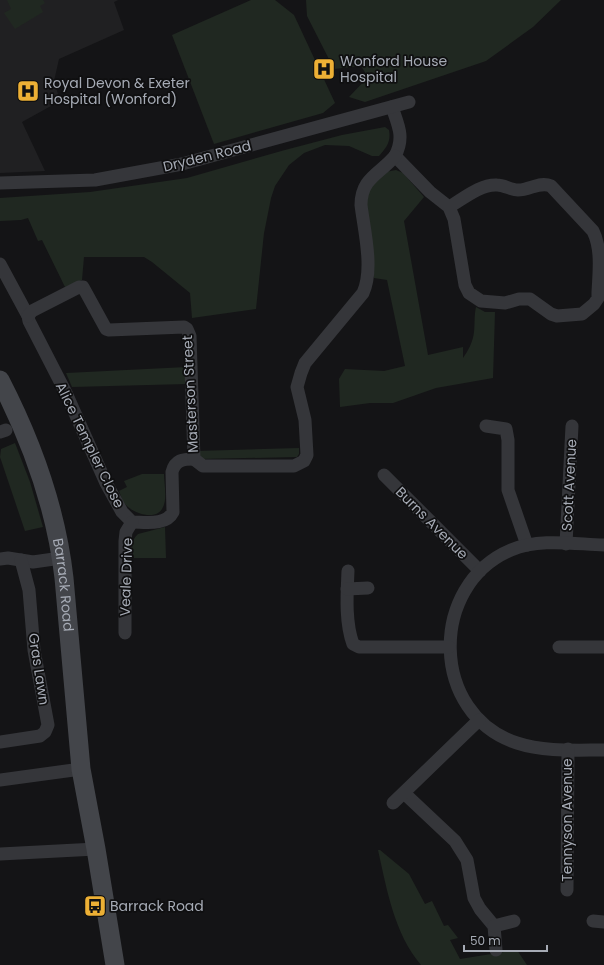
<svg xmlns="http://www.w3.org/2000/svg" width="604" height="965" font-family="Poppins,sans-serif">
	<style>
		.built { fill: #202022 }
		.green { fill: #202821 }
		.lines { fill: none; stroke-linecap: round; stroke-linejoin: round }
		.street { stroke: #35363a; stroke-width: 13 }
		.secondary { stroke: #43454a; stroke-width: 19 }
		.labels { text-anchor: middle; dominant-baseline: central; stroke-width: 3.5; stroke-linejoin: round; paint-order: stroke }
		.poi-label { font-size: 14px; fill: #a6abb5; stroke: #0f0f10; text-anchor: start }
		.street-label { font-size: 14px; fill: #a6abb5; stroke: #0f0f10 }
	</style>
	<rect width="100%" height="100%" fill="#141416"/>
	<!-- built -->
	<path class="built" d="M0,0H118L114,2L124,30L59,59L54,81L60,101L22,122L45,171L0,173Z"/>
	<!-- green -->
	<g class="green">
		<path d="M7,0H43L45,3L40,6L43,12L15,29L4,13L11,9Z"/>
		<path d="M251,0H275L294,15L335,103L323,113L214,144L172,35Z"/>
		<path d="M306,0H561L533,27L486,61L365,102L349,97L368,77L361,66L334,69L307,16Z"/>
		<path d="M385,127L389,130C391,142 387,147 379,156H372L349,146L325,145L304,153L289,165L275,186L271,198L264,233L256,309L192,318L190,293L152,262L144,257H84L82,280L65,287L42,240L38,241L28,218L21,220L0,221V198L90,192L187,178L285,150L342,135Z"/>
		<path d="M396,170L403,173L424,197L404,221L428,355L463,347V358C468,351 473,342 474,332C475,324 474,316 476,307L485,312H495L493,378L436,388L393,403H370L340,407L339,379L345,369L384,371L405,366L387,280L374,278L367,235L365,198L380,173Z"/>
		<path d="M187,367V384L72,387L66,373Z"/>
		<path d="M15,443L30,482L43,527L25,531L0,457L1,449Z"/>
		<path d="M299,448V454L297,457L199,459L196,451Z"/>
		<path d="M142,474H164C164,484 168,500 162,509C155,521 133,513 126,505C122,501 121,496 119,491L127,487L124,481Z"/>
		<path d="M165,527L166,558H134C132,549 130,541 138,534Z"/>
		<path d="M378,850H380L409,874L425,904L432,901L444,926L448,925L458,938L450,940L460,959L517,950L527,965H421C394,933 387,890 378,850Z"/>
	</g>
	<g class="lines">
		<!-- street -->
		<g class="street">
			<path d="M392,107C398,125 405,137 395,156L430,192L449,207L454,219L465,285L469,293L481,301L505,303L519,299H530L551,314L557,316L582,314L594,304L598,298V292C599,272 602,249 593,231L551,186C540,181 530,190 518,190C511,190 504,185 497,185C480,184 463,199 449,207"/>
			<path d="M0,183L95,180L182,164L409,102"/>
			<path d="M0,264L28,316L29,321L66,393L106,483L122,512L132,522C145,522 166,526 173,512L172,472C175,460 183,459 194,459"/>
			<path d="M28,316L32,311L79,287H83L106,329L109,330L184,327L187,329L190,336L194,459L203,466H294L304,461L307,455L305,420L297,387L301,373L305,363L363,293C374,269 364,230 361,205C361,178 380,174 395,156"/>
			<path d="M486,426L506,429L508,440V490L527,545"/>
			<path d="M0,432L6,430"/>
			<path d="M384,475L480,571"/>
			<path d="M566,544L572,426"/>
			<path d="M604,545C573,544 540,538 511,550C428,585 430,715 517,743C544,752 575,750 604,750"/>
			<path d="M0,559L8,558L33,562L61,558"/>
			<path d="M348,571C347,594 345,622 353,644L359,647H449"/>
			<path d="M347,589L368,588"/>
			<path d="M125,633V541L126,532L132,522"/>
			<path d="M559,647H604"/>
			<path d="M0,742L40,736L45,732L48,725L34,650L29,590L21,560"/>
			<path d="M0,780L81,769"/>
			<path d="M404,793L455,841L467,860L474,898L480,909L494,926L496,950"/>
			<path d="M393,803L479,720"/>
			<path d="M0,854L96,849"/>
			<path d="M567,890L568,749"/>
			<path d="M593,921L604,922"/>
			<path d="M494,926L514,921"/>
		</g>
		<!-- secondary -->
		<path class="secondary" id="s1" d="M0,380C32,442 56,508 64,578L81,769L96,849L115,965"/>
	</g>
	<!-- icons -->
	<defs>
		<g id="hospital-square" transform="scale(1.15)"><rect x="-9" y="-9" width="18" height="18" rx="4" fill="#edb035" stroke="#0f0f10"/><path d="M-5-5h3v3.5h4V-5h3V5h-3V1.5h-4V5h-3Z" fill="#111"/></g>
		<g id="bus-square" transform="scale(1.15)"><rect x="-9" y="-9" width="18" height="18" rx="4" fill="#edb035" stroke="#0f0f10"/><path d="M-5-6H5V4H4V6H2V4H-2V6H-4V4H-5ZM-3.5-4V0h7V-4ZM-3.5 1.2v1.5H-2V1.2ZM2 1.2v1.5H3.5V1.2Z" fill="#111"/></g>
	</defs>
	<g fill-rule="evenodd">
		<use href="#hospital-square" x="324" y="69"/>
		<use href="#hospital-square" x="28" y="91"/>
		<use href="#bus-square" x="95" y="906"/>
	</g>
	<g class="labels">
		<!-- poi labels -->
		<g class="poi-label">
			<text x="340" y="61">Wonford House<tspan x="340" dy="16">Hospital</tspan></text>
			<text x="44" y="83">Royal Devon &amp; Exeter<tspan x="44" dy="16">Hospital (Wonford)</tspan></text>
			<text x="110" y="906">Barrack Road</text>
		</g>
		<!-- street labels -->
		<g class="street-label">
			<text transform="translate(207 156) rotate(-14)">Dryden Road</text>
			<text transform="translate(190 394) rotate(-93)">Masterson Street</text>
			<text transform="translate(90 445) rotate(64)">Alice Templer Close</text>
			<text transform="translate(569 485) rotate(-87)">Scott Avenue</text>
			<text transform="translate(432 523) rotate(45)">Burns Avenue</text>
			<text transform="translate(126 577) rotate(-88)">Veale Drive</text>
			<text stroke="none"><textPath href="#s1" startOffset="216">Barrack Road</textPath></text>
			<text transform="translate(39 669) rotate(81)">Gras Lawn</text>
			<text transform="translate(567 820) rotate(-90)">Tennyson Avenue</text>
		</g>
	</g>
	<!-- scale -->
	<path d="M464 945v6h83v-6" fill="none" stroke="#a6abb5" stroke-width="2"/>
	<text x="470" y="945" font-size="12" fill="#a6abb5" stroke="#0f0f10" stroke-width="3" paint-order="stroke">50 m</text>
</svg>
